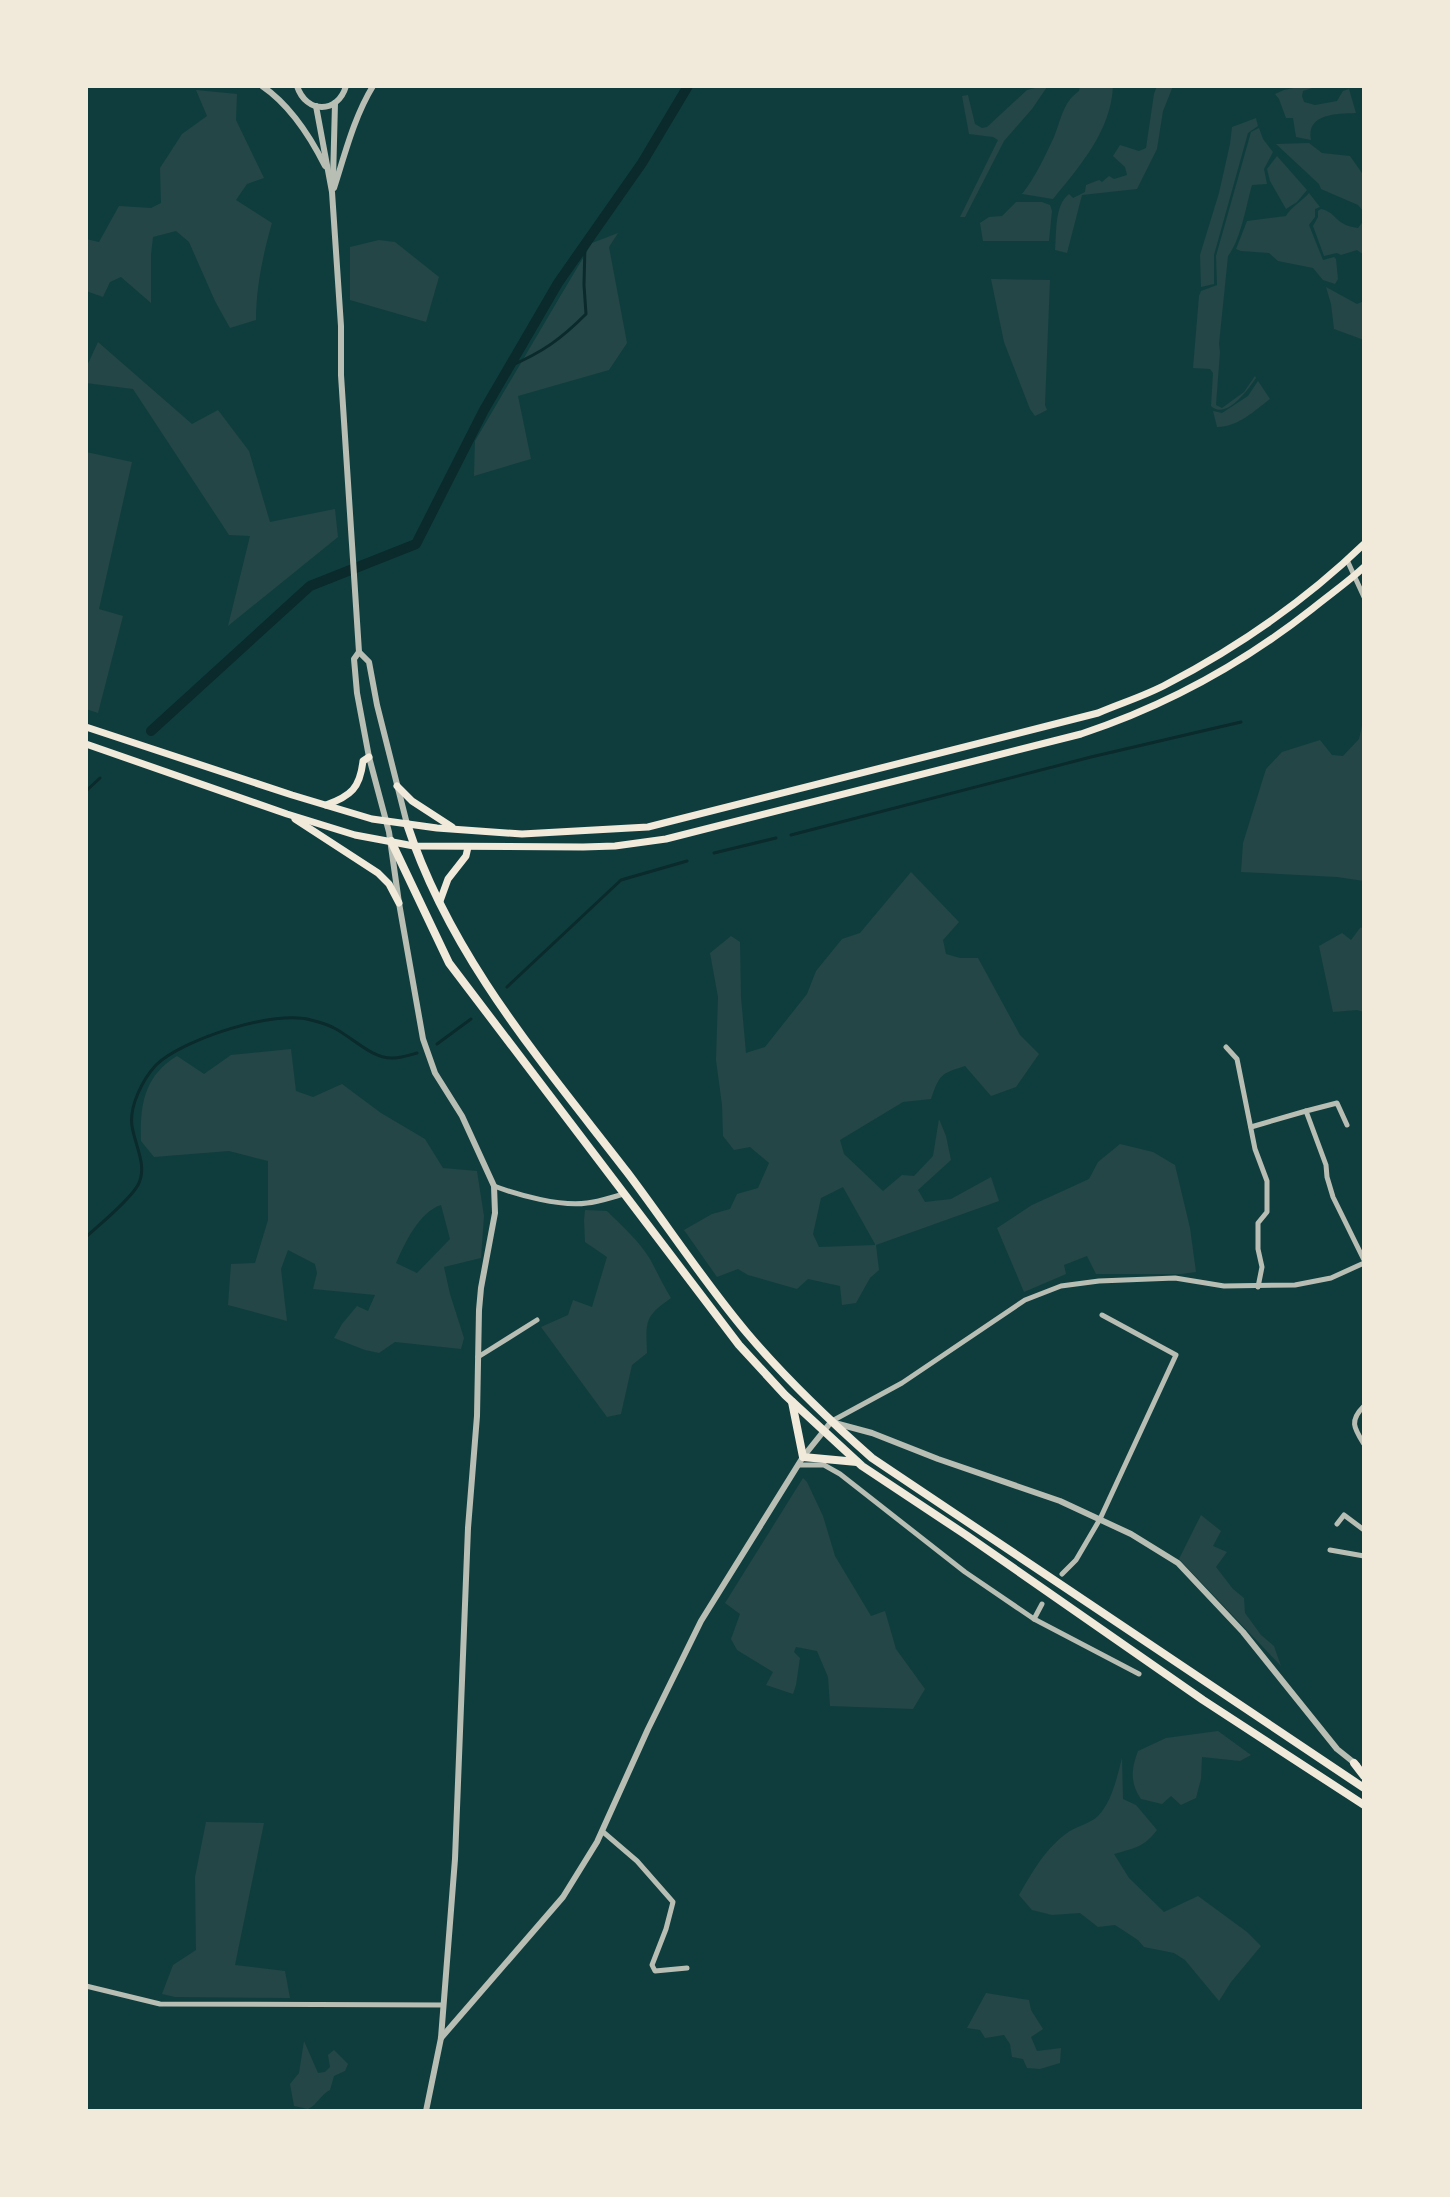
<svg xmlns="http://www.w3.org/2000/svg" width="1450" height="2197" font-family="'Asap Condensed',sans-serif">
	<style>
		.green { fill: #244646; fill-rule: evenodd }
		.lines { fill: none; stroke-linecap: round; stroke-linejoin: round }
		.stream { stroke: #0a2a2b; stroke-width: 3 }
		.canal { stroke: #0a2a2b; stroke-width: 10 }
		.minor { stroke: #b8beb3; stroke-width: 5 }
		.tertiary { stroke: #b8beb3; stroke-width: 6 }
		.secondary { stroke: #f1e9da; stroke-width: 7 }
		.primary { stroke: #f1e9da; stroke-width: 8 }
	</style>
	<rect width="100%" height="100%" fill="#0f3d3e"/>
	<!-- green -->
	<g class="green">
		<path d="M1080,86H1113C1111,131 1080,166 1053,199L1022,194C1035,178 1045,156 1054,137C1061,120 1063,102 1079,91Z"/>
		<path d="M1157,86H1173L1163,111L1157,149L1137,189L1082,195L1067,253L1055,250C1057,232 1054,206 1069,194L1073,198L1085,192L1086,185L1099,180L1102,182L1109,176L1114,179L1127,175L1125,167L1113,156L1120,145L1139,151L1146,148L1154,94Z"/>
		<path d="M1303,86L1315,87L1303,91L1302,96L1304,102L1315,105L1337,101L1343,91L1349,89L1356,113C1337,114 1306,113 1311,140L1296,137L1293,118H1286L1279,99L1275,94L1284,90Z"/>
		<path d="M1039,87H1047L1032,109L1004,141L965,217H960L998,140L993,137L969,134L962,96L968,95L975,124L982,128L987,127L1027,90Z"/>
		<path d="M196,90L237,94L236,120L264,178L247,184L236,200L272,223C263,254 256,288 256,320L230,328L215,301L189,242L176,231L153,237L151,255V303L121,277L110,282L103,297L86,291V239L99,242L119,206L151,208L161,203L160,168L182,134L207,116Z"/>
		<path d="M1256,118L1258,126L1248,133L1214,255V284L1201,287L1200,255L1219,193L1230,144L1232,127Z"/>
		<path d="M1259,128L1263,139L1273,152L1264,169L1267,184L1252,185C1246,206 1241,239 1228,256L1219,344L1220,352L1216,405L1222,408L1244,392L1255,376L1256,378C1247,391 1226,420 1211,406L1213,373L1210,369L1193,368L1199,296L1201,291L1217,285L1216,256L1251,132Z"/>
		<path d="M1309,143L1322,153L1350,156L1364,176V212L1358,205L1321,189L1319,184L1276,144Z"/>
		<path d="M1277,156L1307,190L1297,202L1286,209L1270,181L1267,169Z"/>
		<path d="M1309,193L1320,207L1315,209V217L1309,225L1323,260L1334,257L1336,259L1338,279L1335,284L1323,280L1313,268L1278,261L1269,253L1241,251L1236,249L1247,221L1286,216C1291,207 1302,201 1309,193Z"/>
		<path d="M1016,202H1042L1050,205L1052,211L1049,241H983L980,223L989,217L1002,216Z"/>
		<path d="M1321,209C1338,213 1334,225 1358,228L1364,220V255L1357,250L1341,255L1337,253L1324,256L1313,226L1318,217V211Z"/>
		<path d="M618,233L609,247L627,343L609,370L518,396L531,459L474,476L475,441L561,295L592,243Z"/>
		<path d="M379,240L395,242L439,277L426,322L350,300V247Z"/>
		<path d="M991,279L1050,280L1045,405L1047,410L1035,416L1030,409L1004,342Z"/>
		<path d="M1326,287L1357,304L1364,301V340L1334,329L1331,304Z"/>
		<path d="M98,342L192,424L218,410L249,451L270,522L335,509L338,537L228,626L250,536L229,535L133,389L86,383V368Z"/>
		<path d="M1258,381L1270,399C1254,411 1238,427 1217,427L1213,411L1222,413L1248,396Z"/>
		<path d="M86,452L132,462L99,609L123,616L98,713L86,709Z"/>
		<path d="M1364,717V881L1337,877L1241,872L1243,843L1266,769L1282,752L1320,740L1332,755L1343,756L1359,739Z"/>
		<path d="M911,872L959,922L943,940L946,954L960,958H978L1020,1035L1039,1054L1016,1087L991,1096L965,1066C940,1074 940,1074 931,1099L903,1102L840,1140L844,1154L883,1191L902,1175L914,1176L933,1156L939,1119L946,1136L951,1160L918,1190L925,1202L951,1199L991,1177L999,1201L876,1245L879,1270L870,1278L856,1303L842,1305L840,1286L808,1279L797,1289L748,1275L738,1269L717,1277L684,1230L712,1214L730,1209L737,1194L758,1188L769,1163L750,1147L734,1150L723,1136L722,1105L716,1060L718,997L710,953L731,936L740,942L741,997L746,1053L765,1047L807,994L816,971L842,939L860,933ZM843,1187L875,1244V1245L819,1247L813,1234L821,1198Z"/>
		<path d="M1364,927V1012L1357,1010L1333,1012L1319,946L1342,933L1351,940L1360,928Z"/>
		<path d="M291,1049L296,1091L313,1097L342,1084L381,1113L425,1139L443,1168L477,1171L484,1216L481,1258L444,1267L450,1294L464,1338L461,1349L395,1342L379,1353L365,1350L334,1338L342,1324L357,1306L368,1311L375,1295L313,1289L317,1273L315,1264L288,1250L281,1269L287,1321L228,1305L231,1264L255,1263L268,1220V1161L229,1151L154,1157L141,1141C140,1105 144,1076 177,1056L204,1074L231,1055ZM441,1205L450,1239L417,1273L396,1263C405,1243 419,1212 441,1205Z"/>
		<path d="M1120,1144L1153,1152L1175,1165L1190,1228L1196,1272L1181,1274H1096L1087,1256L1064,1265L1066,1274L1024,1292L997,1228L1032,1205L1089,1179L1098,1162Z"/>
		<path d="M585,1210L607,1211C622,1226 639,1241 650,1259C657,1272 663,1285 671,1298C644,1317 646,1321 647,1353L632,1365L621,1414L607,1417L541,1327L568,1315L573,1300L592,1307L607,1257L585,1242L584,1220Z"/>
		<path d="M803,1478L807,1482L823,1516L835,1556L871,1616L885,1611L896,1649L925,1689L913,1709L830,1706L828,1677L817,1651L796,1647L794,1652L800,1658L796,1685L793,1694L766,1685L773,1672L737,1650L731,1639L740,1614L725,1603Z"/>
		<path d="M1201,1515L1221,1531L1213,1546L1227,1552L1216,1567L1233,1589L1244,1598L1245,1613L1261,1635L1274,1646L1281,1666L1179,1559Z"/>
		<path d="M1218,1731L1251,1755L1240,1761L1202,1757L1201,1779L1196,1798L1181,1805L1171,1796L1162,1804L1141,1799C1130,1783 1131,1769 1138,1751L1166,1738Z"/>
		<path d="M1122,1758L1123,1799L1136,1805L1157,1830C1144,1847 1135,1848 1114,1854L1129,1878L1164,1912L1198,1896L1247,1932L1261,1946L1231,1982L1219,2001L1185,1960L1174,1953L1144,1947L1138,1940L1115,1925L1098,1927L1080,1913L1052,1915L1032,1910L1019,1895C1033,1871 1046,1847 1070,1831C1078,1826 1091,1823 1098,1816C1112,1802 1117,1777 1122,1758Z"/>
		<path d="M206,1822L264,1823L235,1965L285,1971L290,1998L175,1997L162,1994L173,1965L196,1950L195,1877Z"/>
		<path d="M986,1993L1029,2000L1031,2010L1043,2029L1031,2037L1037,2051L1061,2048L1060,2063L1040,2069L1027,2068L1023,2059L1012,2057L1010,2044L1004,2035L985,2038L980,2030L967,2028Z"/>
		<path d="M304,2041L318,2073L325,2072L330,2067L328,2055L334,2050L348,2064L345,2071L334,2076L330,2090C320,2095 318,2104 308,2109L294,2106L290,2084L299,2073Z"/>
	</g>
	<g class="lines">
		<!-- stream -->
		<g class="stream">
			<path d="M510,366C543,352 561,339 586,314L584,285L585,244"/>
			<path d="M86,791L100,778"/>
			<path d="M791,835L1091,757L1241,722"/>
			<path d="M714,853L776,838"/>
			<path d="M507,987L621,880L687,861"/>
			<path d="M437,1044L471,1019"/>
			<path d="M86,1237C99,1225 130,1200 138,1185C148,1166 135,1146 132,1126C129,1106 143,1079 156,1065C183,1039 276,1009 311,1020C319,1022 327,1024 334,1028C352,1037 372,1059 393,1058C401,1058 410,1055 417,1053"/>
		</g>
		<!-- canal -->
		<path class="canal" d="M151,731L310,586L416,544L484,410L558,283L642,163L688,86"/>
		<!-- minor -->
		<g class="minor">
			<path d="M1347,560L1364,597"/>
			<path d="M1226,1047L1237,1059L1255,1149L1267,1181V1212L1258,1223V1249L1262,1267L1258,1287"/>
			<path d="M1306,1111L1337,1103L1347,1125"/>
			<path d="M1251,1127L1306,1111L1326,1165L1327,1177L1333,1197L1364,1260"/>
			<path d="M494,1186C518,1195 561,1207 587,1203C599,1202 612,1197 624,1194"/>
			<path d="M478,1357L537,1320"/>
			<path d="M1364,1406C1349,1421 1354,1428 1364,1444"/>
			<path d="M832,1421L902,1383L1025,1300L1061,1286L1099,1281L1175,1278L1224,1286L1295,1285L1331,1278L1364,1263"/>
			<path d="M799,1465H824L840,1474L965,1572L1034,1619L1139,1674"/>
			<path d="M1337,1524L1344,1515L1364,1530"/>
			<path d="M1330,1550L1364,1556"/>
			<path d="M1062,1574L1076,1560L1100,1519L1176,1355L1102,1315"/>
			<path d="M1034,1619L1042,1604"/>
			<path d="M602,1831L637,1861L673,1902L666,1929L652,1965L655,1971L687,1968"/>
			<path d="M86,1986L160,2004L443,2005"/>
		</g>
		<!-- tertiary -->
		<g class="tertiary">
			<path d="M262,86C290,105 310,136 325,166"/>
			<path d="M297,86C306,114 338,114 346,86"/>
			<path d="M316,106L332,192L341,326V375L359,652L354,659L357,693L369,757L389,832L399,903L423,1039L435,1073L462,1116L494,1186L495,1213L481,1288L479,1310L477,1416L468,1528L455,1859L441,2038L426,2111"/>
			<path d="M333,180L335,103"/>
			<path d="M334,188C345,154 354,117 373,86"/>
			<path d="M359,652L369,662L377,705L407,824"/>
			<path d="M441,2038L563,1897L597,1842L648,1729L701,1621L803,1457L831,1422L872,1433L938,1459L1060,1501L1131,1534L1178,1563L1243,1632L1337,1749L1357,1765"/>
		</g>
		<!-- secondary -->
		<g class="secondary">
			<path d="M86,727L292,795L372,819L437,828L522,834L648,827L1098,713C1121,703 1145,696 1167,684C1238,647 1306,600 1364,544"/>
			<path d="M86,744L287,814L355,835L414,846L583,847L615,846L666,839L1081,734C1166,706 1241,665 1312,609C1329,595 1348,582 1364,567"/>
			<path d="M397,786L412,801L452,827"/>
			<path d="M326,805C351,796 360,788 363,761L369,757"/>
			<path d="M295,819L378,873L389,884L399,903"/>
			<path d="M440,901L448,879L466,856L468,847"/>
		</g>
		<!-- primary -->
		<g class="primary">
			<path d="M407,824C451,958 543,1063 627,1172C667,1225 704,1282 747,1333C785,1378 828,1419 872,1458L1364,1788"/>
			<path d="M391,841L449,963L739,1345L785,1395L862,1466L966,1535L1203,1700L1364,1805"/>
			<path d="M792,1402L803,1457L857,1462"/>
			<path d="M1354,1763L1364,1776"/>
		</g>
	</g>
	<!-- border -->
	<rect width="1450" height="2197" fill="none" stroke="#f1e9da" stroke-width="176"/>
</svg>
